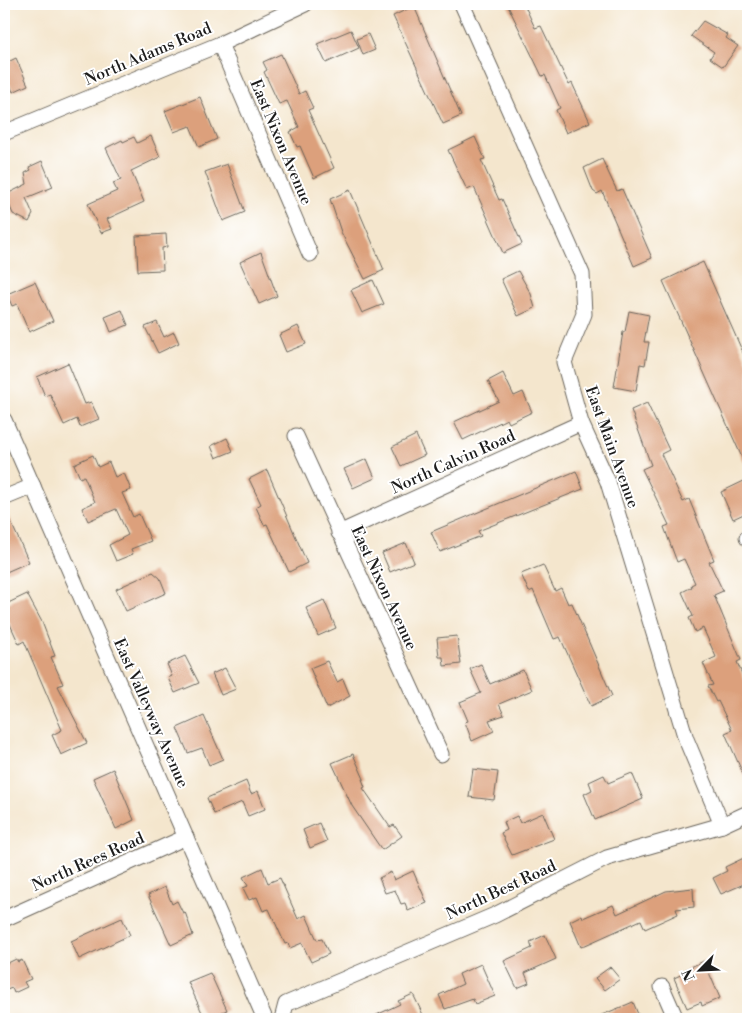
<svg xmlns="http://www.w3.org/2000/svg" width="752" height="1023" font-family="'Libre Bodoni',serif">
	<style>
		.building { fill: #dca07b }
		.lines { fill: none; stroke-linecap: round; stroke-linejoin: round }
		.minor-casing { stroke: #68635a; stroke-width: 17 }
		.minor { stroke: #fff; stroke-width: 15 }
		.labels { text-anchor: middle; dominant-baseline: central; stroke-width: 4; stroke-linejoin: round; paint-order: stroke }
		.street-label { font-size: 16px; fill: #1c1c1c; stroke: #fff }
	</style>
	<rect width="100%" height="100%" fill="#fff"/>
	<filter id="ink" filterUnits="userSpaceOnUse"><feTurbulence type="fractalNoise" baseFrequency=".02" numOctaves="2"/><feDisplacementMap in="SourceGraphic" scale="10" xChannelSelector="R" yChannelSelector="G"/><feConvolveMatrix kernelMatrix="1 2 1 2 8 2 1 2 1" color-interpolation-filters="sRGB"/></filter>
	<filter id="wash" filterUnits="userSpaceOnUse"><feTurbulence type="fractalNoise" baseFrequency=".0096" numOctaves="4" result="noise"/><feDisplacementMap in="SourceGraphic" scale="20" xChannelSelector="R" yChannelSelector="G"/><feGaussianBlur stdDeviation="1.12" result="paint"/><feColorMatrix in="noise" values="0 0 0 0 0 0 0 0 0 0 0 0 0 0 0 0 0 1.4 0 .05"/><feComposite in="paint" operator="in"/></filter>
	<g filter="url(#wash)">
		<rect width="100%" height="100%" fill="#f4e6cd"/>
		<g id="blocks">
			<!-- building -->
			<g class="building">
				<path d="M507,4H524L535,28L541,26L569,85L572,83L590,122L566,133L556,110L560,108L545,75L542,76Z"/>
				<path d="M414,6L461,116L443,124L393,16Z"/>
				<path d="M703,21L728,35L726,38L738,46L723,67L710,58L714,52L691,36Z"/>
				<path d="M351,30L359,48L326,63L317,44Z"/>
				<path d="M368,34L375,50L363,55L357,39Z"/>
				<path d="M281,54L299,94L305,91L313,108L308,110L334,168L314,178L300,146L297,147L290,132L299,127L287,101L279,104L264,72L267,70L263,62Z"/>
				<path d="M16,58L28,85L13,92L7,78L4,79V64Z"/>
				<path d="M200,97L217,139L199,147L190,126L174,132L165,111Z"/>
				<path d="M151,136L160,157L131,171L144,202L107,219L112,229L101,233L88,204L117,191L113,183L121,180L106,148L122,140L123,142L134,137L137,143Z"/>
				<path d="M475,137L485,159L481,160L499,200L502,199L522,244L503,253L474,187L467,190L448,150Z"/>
				<path d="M602,159L617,191L622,189L652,258L634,266L602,191L597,194L593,191L584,168Z"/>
				<path d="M42,161L53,187L26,198L33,214L29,222L13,214L5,195L27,184L25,173L31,170L29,167Z"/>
				<path d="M227,164L245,212L223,221L205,172Z"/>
				<path d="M350,190L384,270L365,279L341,232L330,199Z"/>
				<path d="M166,234L167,247L162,248L163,270L138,271L136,236Z"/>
				<path d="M261,252L277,296L259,304L240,262Z"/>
				<path d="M703,262L748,364V471L663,281Z"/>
				<path d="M518,271L531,294L535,308L518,316L501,279Z"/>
				<path d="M373,280L384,304L362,313L351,290Z"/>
				<path d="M35,282L53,321L29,332L17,304L12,306L7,294Z"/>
				<path d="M122,310L128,325L111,332L105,317Z"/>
				<path d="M629,311L649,315L644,342H649L645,365L640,364L636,391L614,387L623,332H625Z"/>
				<path d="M157,322L164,337L174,332L179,343L158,353L145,327Z"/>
				<path d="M298,326L306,344L286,352L279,335Z"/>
				<path d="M68,363L85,404L91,402L99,419L80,427L77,419L64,425L50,394L45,396L37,377Z"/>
				<path d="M503,373L514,396L523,392L532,412L509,423L507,419L463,440L454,422L499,401L488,381Z"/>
				<path d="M647,403L669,450L661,454L683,502L689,499L714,560L709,562L723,591L714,595L741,660L737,662L748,688V785L725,733L732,730L718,701L716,702L708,686L713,685L703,663L716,657L703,628L695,632L689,618L693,616L682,592L692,587L691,585L695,583L684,559L677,562L664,527L669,525L642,469L651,465L631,410Z"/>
				<path d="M416,435L425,455L401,466L392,447Z"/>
				<path d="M227,438L233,451L216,458L211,446Z"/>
				<path d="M93,455L98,467L109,462L115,477L124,473L131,490L122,493L133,517L139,514L151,541L131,549L133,554L116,561L109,545L128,535L116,509L88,521L82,508L95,502L84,476L80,478L74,464Z"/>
				<path d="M367,459L375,478L353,488L344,469Z"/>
				<path d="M267,470L307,563L289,572L267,524L264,525L256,507L261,504L249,479Z"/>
				<path d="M576,471L583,489L478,531L481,536L440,552L431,532Z"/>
				<path d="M748,479V512L733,519L721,492Z"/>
				<path d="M4,507L29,562L4,573Z"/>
				<path d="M406,543L414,562L390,572L382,553Z"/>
				<path d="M543,565L555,591L561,588L568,604L572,603L612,696L591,706L560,637L554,639L533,590L529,592L521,574Z"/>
				<path d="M153,572L160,578L166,593L126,611L116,589Z"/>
				<path d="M27,594L42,622L55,656L51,657L63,684L58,686L87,743L61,755L52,735L62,730L24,641L19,644L9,622L4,624V605Z"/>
				<path d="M324,600L336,628L318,636L306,608Z"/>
				<path d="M457,636L461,664L444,666L443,657H439L437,638Z"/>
				<path d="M185,656L199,683L175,693L168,678L172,676L167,664Z"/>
				<path d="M327,661L337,682L343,679L350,696L327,708L310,668Z"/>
				<path d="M481,664L490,684L523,670L532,690L499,704L504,715L489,720L494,731L472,741L465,722L468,721L460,702L481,693L470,669Z"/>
				<path d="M225,668L236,689L221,695L212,674Z"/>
				<path d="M204,716L223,759L209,765L202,748L188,753L177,728Z"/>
				<path d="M353,754L364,779H362L365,787L363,788L390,827L394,825L402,836L382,850L352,806L332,763Z"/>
				<path d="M113,769L134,820L116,829L93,778Z"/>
				<path d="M473,769L498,772L494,800L469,797Z"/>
				<path d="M632,773L643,799L595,820L584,794L592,790L589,782L604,775L608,783Z"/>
				<path d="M246,781L251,794L258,791L265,809L248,816L242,802L214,814L207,798Z"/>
				<path d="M543,813L554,839L512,855L501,833L507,830L504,822L517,816L520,823Z"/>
				<path d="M319,823L327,841L310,848L303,830Z"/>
				<path d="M748,856V879L743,882L744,884L721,894L713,878L727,871L725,867Z"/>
				<path d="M262,868L268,883L280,878L298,919L306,915L317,940L322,939L329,954L311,962L302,943L290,948L288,943L285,944L269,909L263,911L257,897L249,900L243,888L248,886L243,877Z"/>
				<path d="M413,871L427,903L408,911L405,903L401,904L395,890L385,893L379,878L391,872L394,880Z"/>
				<path d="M165,887L172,904L177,901L183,913L185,912L193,935L171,945L148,895Z"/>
				<path d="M693,888L694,907L676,909L678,914L645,929L641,920L581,947L570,921L582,915L583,918L613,905L617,914L666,891Z"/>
				<path d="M122,918L130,935L79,959L71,941Z"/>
				<path d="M545,935L556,959L525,973L529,983L517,988L504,961L532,948L530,942Z"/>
				<path d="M16,959L18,962L22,960L31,979L24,982L27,987L14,993L12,988L4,991V965Z"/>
				<path d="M704,961L720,998L702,1006L701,1002L687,1008L674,978L687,972L686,969Z"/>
				<path d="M481,964L495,996L475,1004L473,999L445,1009L439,995L463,984L459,974Z"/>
				<path d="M610,967L620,979L605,990L595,978Z"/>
				<path d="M210,973L227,1010L222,1012L225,1019H205L188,982Z"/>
				<path d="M413,994L425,1019H368L400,1004L398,1001Z"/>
				<path d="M633,1002L640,1019H592L626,1005Z"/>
			</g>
		</g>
	</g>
	<g filter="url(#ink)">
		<use href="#blocks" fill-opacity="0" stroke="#68635a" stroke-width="1"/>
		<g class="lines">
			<!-- minor casing -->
			<g class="minor-casing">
				<g id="minor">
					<path d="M462,4L582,274L584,314L564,362L581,423L608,482L686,739L722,825"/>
					<path d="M220,44L310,254"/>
					<path d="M4,133L220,44L305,4"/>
					<path d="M4,420L265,1019"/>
					<path d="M296,436L441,754"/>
					<path d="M4,498L33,486"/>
					<path d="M339,533L581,423"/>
					<path d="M747,538H748"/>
					<path d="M4,919L186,837"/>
					<path d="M662,987L676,1019"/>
					<path d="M282,1019L286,1004L495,915L607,858L722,825L748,813"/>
				</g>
			</g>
			<!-- minor -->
			<use href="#minor" class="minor"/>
		</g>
	</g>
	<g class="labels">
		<!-- street labels -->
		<g class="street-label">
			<text transform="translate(148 54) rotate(-23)">North Adams Road</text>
			<text transform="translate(281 142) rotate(67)">East Nixon Avenue</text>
			<text transform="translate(612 447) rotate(70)">East Main Avenue</text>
			<text transform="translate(453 462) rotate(-24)">North Calvin Road</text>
			<text transform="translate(384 588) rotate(65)">East Nixon Avenue</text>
			<text transform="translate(151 713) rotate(66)">East Valleyway Avenue</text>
			<text transform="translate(88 862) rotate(-24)">North Rees Road</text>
			<text transform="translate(501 890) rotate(-25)">North Best Road</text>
		</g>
	</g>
	<!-- margin -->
	<rect width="752" height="1023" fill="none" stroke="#fff" stroke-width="20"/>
	<!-- north arrow -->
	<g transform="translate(700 970) rotate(246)" stroke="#ffffff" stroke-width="4" paint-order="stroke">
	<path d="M0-4L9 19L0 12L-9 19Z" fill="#1c1c1c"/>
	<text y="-8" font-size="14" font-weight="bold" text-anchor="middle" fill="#1c1c1c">N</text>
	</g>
</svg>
